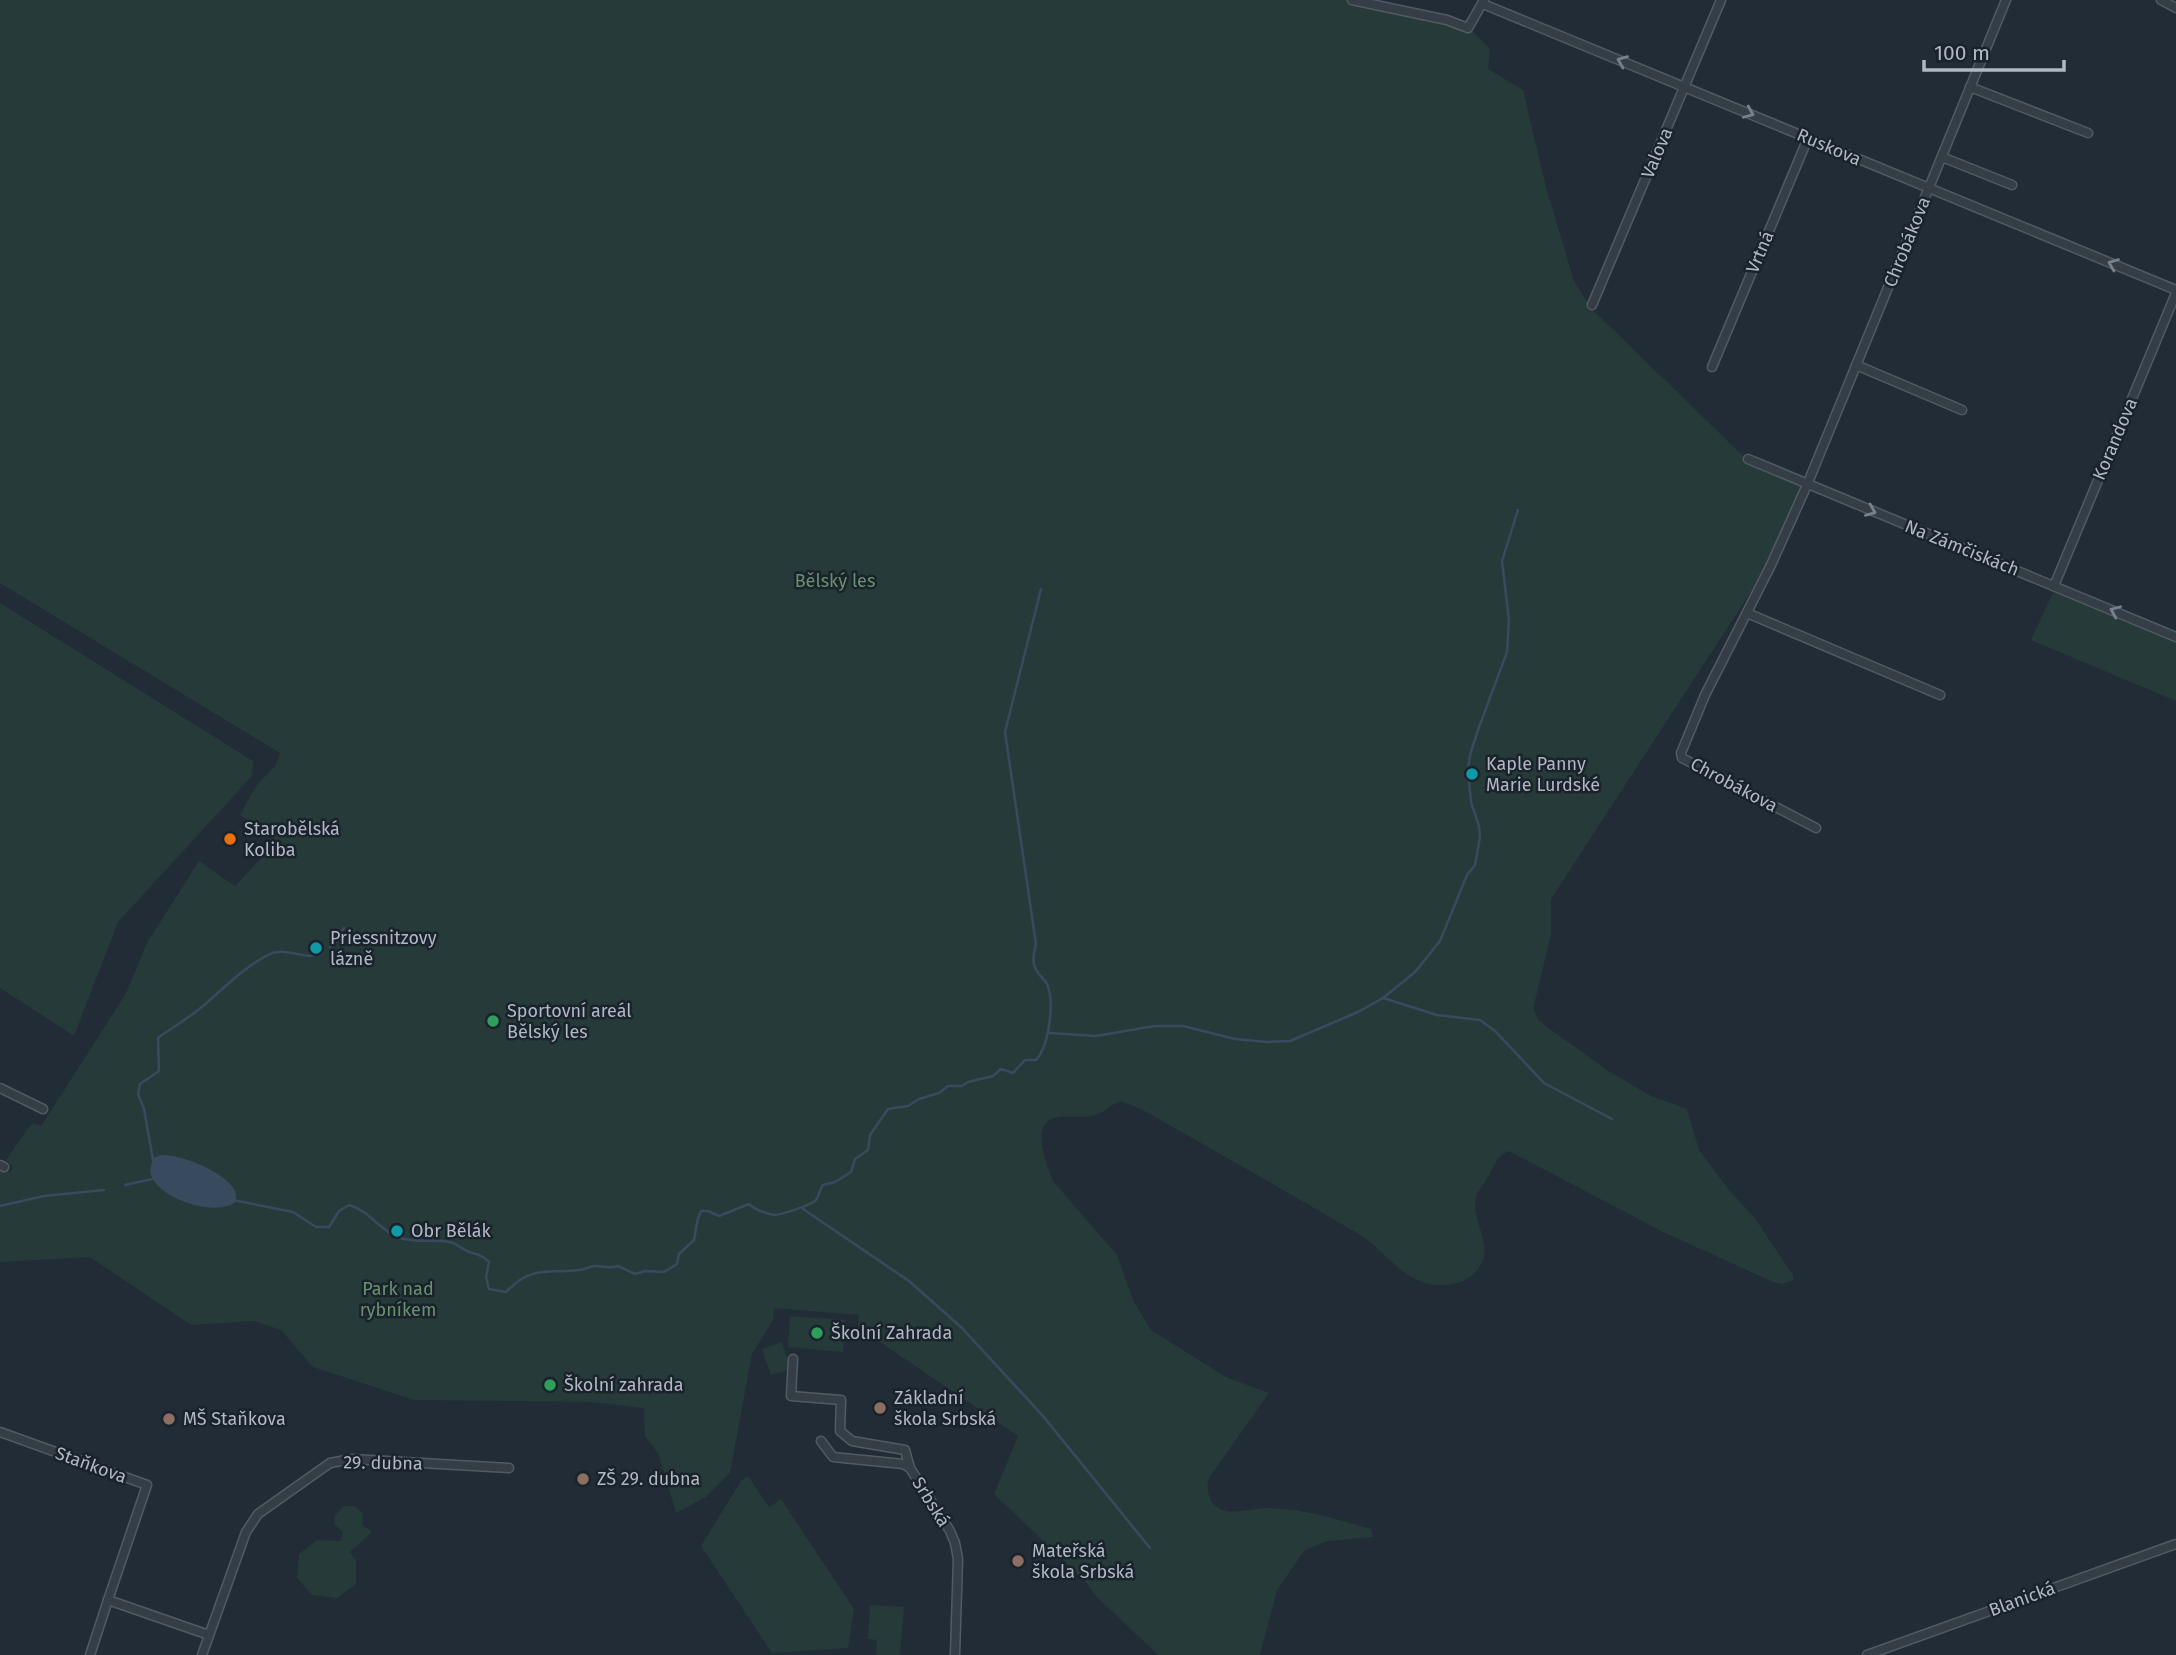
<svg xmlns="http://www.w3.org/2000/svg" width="2176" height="1655" font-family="'Fira Sans',sans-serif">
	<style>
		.green { fill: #263a39 }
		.water { fill: #384b5e }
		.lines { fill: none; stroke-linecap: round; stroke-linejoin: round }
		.stream { stroke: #384b5e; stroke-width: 2.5 }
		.minor-casing { stroke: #525b64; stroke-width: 11 }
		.minor { stroke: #353d47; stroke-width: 8 }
		.oneway { stroke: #78818b }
		.culture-dot { fill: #0f9aa8; stroke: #1a222b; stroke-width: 2.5 }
		.food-dot { fill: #e8710a; stroke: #1a222b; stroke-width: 2.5 }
		.leisure-dot { fill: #2e9e5b; stroke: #1a222b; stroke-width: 2.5 }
		.education-dot { fill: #8d6e63; stroke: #1a222b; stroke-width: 2.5 }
		.labels { text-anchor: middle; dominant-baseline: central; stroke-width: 5; stroke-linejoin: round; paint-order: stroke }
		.street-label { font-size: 18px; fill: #afb8c3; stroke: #1a222b }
		.park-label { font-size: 18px; fill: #68926e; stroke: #1a222b }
		.poi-label { font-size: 18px; fill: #afb8c3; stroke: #1a222b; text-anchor: start }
	</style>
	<rect width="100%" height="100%" fill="#212c36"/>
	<!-- green -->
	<g class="green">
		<path d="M0,0H1372L1464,22L1490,49L1488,69L1523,90L1546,187L1574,281L1591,308L1745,458L1810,489L1774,562L1769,564L1551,899V935L1533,1009L1539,1021L1607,1070L1651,1096L1687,1109L1699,1150L1729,1190L1754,1217L1793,1275V1280L1782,1284L1773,1282L1663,1232L1509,1151C1497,1156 1496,1162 1490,1174C1486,1181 1479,1189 1476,1197C1470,1220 1496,1246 1478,1269C1468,1283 1447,1288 1430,1284C1397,1277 1384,1248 1357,1233C1286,1191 1213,1150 1141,1109L1120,1101C1111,1105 1105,1112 1096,1115C1082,1119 1065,1114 1051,1119C1032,1128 1047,1167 1053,1181L1117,1255L1134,1302L1151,1330L1226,1377L1269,1393L1209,1478C1206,1487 1208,1501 1217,1507C1228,1516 1251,1509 1264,1508C1302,1508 1335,1519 1371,1529L1373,1537L1327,1541L1304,1551L1277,1590L1260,1655H1158L1096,1596L1083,1579L994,1494L1018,1436L858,1327L859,1315L774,1308L773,1320L752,1354L730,1473L706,1497L676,1513L658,1453L645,1436L644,1408L590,1402L414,1400L313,1367L281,1330L254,1321L191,1325L90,1257L0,1262V1168L11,1172L12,1166L6,1160L32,1123L41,1126L125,995L148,941L199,861L235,886L277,841L240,815L256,786L275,766L280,753L0,583Z"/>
		<path d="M2054,590L2176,641V701L2031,640Z"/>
		<path d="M0,603L253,761L252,776L118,922L74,1036L0,988Z"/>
		<path d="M790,1316L846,1320L843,1352L788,1347Z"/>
		<path d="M782,1342L790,1370L771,1375L762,1349Z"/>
		<path d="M748,1476L769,1507L781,1499L854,1609L848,1648L772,1653L701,1546L741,1481Z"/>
		<path d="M344,1506H355L363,1514L362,1525L372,1532L350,1552L356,1560V1584L337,1598L312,1595L297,1578L299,1554L317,1540L340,1541L343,1532L334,1524L335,1515Z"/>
		<path d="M870,1605L904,1607L900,1655H876L877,1640L868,1639Z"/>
	</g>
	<!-- water -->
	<path class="water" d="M161,1155C181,1154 226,1172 235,1191C236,1193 236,1199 236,1202C216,1217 160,1200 151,1175C149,1169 152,1163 153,1158Z"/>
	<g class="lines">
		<!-- stream -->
		<g class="stream">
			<path d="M330,947L344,928"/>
			<path d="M1383,998L1415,972L1440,941L1467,875L1475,865L1480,837L1479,826L1471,802L1468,770L1470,755L1478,730L1507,652L1509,620L1502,561L1518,510"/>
			<path d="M1050,1033L1096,1036L1155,1026H1183L1235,1039L1267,1042L1290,1041L1358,1012L1383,998L1437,1015L1480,1020L1495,1031L1544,1083L1612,1119"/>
			<path d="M153,1160L144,1109L138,1094L140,1084L159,1071L158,1038C173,1027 189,1018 203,1006C224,988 243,968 268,955C286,945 305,962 322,953"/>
			<path d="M125,1185L157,1178"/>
			<path d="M233,1200L293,1212L316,1227H329L339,1211L349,1205C370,1211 380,1231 400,1238C416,1243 434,1239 450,1242C456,1243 459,1247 465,1250C474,1255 481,1253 489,1262L486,1277L489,1289L506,1292C532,1265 546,1274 579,1270C584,1270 590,1266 595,1266C604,1266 609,1269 618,1266L635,1274L645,1271L664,1272L677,1264L679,1254L694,1240L698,1218L701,1211H708L719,1216L749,1204C754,1209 766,1214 774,1215C780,1215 812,1205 816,1200C819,1196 820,1189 823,1185L835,1182L851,1172L855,1159L868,1150L870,1135L888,1109L908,1106L919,1099L939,1093L948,1086H962L968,1082L993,1076L1001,1069L1013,1073L1025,1060H1036C1049,1046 1055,1002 1047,984C1045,979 1039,976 1037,971C1031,962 1034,953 1036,944L1005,732L1041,589"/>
			<path d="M0,1206L44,1196L104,1190"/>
			<path d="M803,1209L909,1281L962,1328L1043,1416L1150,1548"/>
		</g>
		<!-- minor casing -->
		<g class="minor-casing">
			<g id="minor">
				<path d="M1352,0L1447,20L1468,28L1484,0"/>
				<path d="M2161,0L2176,8"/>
				<path d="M1483,4L2176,290"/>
				<path d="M1970,87L2088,133"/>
				<path d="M1942,157L2012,185"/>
				<path d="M1592,305L1721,0"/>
				<path d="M1856,365L1962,410"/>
				<path d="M1712,367L1808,138"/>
				<path d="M1748,459L2176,637"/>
				<path d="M2054,586L2176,293"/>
				<path d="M1747,613L1940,695"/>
				<path d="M1816,828L1682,758L1681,753L1705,695L1771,565L1807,485L2006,0"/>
				<path d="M0,1088L43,1109"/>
				<path d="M0,1165L4,1167"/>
				<path d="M793,1359L791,1396L841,1400L840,1431L852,1441L905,1450L910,1468"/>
				<path d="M0,1432L147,1485L108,1600L209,1635"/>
				<path d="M821,1441L833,1457L903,1464L910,1468L950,1531L955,1543L958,1559L955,1655"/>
				<path d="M90,1655L108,1600"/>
				<path d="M202,1655L246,1532L258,1514L330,1463L352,1459L509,1468"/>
				<path d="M1867,1655L2176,1544"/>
			</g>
		</g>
		<!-- minor -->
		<use href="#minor" class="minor"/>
	</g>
	<!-- one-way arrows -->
	<defs><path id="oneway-chevron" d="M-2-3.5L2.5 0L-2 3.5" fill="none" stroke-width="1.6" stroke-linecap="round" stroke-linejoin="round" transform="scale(1.75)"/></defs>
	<g class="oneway">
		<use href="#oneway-chevron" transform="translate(1622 61) rotate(-158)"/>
		<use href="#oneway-chevron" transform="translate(1749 113) rotate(23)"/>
		<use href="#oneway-chevron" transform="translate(2113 264) rotate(-158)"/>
		<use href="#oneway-chevron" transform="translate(1871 511) rotate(22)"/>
		<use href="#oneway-chevron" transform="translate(2115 611) rotate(-157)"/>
	</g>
	<!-- markers -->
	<g class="culture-dot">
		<circle cx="1472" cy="774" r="7"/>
		<circle cx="316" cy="948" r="7"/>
		<circle cx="397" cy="1231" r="7"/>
	</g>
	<circle class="food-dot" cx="230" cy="839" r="7"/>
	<g class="leisure-dot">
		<circle cx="493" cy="1021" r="7"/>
		<circle cx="817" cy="1333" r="7"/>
		<circle cx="550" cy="1385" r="7"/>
	</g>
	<g class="education-dot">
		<circle cx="880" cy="1408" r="7"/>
		<circle cx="169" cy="1419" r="7"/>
		<circle cx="583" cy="1479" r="7"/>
		<circle cx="1018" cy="1561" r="7"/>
	</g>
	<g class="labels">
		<!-- street labels -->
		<g class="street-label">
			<text transform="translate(1829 147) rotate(23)">Ruskova</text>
			<text transform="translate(1657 153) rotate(-67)">Valova</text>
			<text transform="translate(1907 242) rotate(-68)">Chrobákova</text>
			<text transform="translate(1760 252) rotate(-67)">Vrtná</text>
			<text transform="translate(2115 439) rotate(-67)">Korandova</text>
			<text transform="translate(1962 548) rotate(22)">Na Zámčiskách</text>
			<text transform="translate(1734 785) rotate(28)">Chrobákova</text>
			<text transform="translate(383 1463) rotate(1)">29. dubna</text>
			<text transform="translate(91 1465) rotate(20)">Staňkova</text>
			<text transform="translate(931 1502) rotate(58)">Srbská</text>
			<text transform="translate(2022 1599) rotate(-20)">Blanická</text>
		</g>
		<!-- park labels -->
		<g class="park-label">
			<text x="835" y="581">Bělský les</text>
			<text x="398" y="1289">Park nad<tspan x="398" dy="21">rybníkem</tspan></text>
		</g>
		<!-- poi labels -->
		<g class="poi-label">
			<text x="1486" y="764">Kaple Panny<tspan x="1486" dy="21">Marie Lurdské</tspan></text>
			<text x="244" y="829">Starobělská<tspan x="244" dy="21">Koliba</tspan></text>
			<text x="330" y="938">Priessnitzovy<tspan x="330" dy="21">lázně</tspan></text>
			<text x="507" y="1011">Sportovní areál<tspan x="507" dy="21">Bělský les</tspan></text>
			<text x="411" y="1231">Obr Bělák</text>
			<text x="831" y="1333">Školní Zahrada</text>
			<text x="564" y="1385">Školní zahrada</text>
			<text x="894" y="1398">Základní<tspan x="894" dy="21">škola Srbská</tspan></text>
			<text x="183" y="1419">MŠ Staňkova</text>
			<text x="597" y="1479">ZŠ 29. dubna</text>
			<text x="1032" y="1551">Mateřská<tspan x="1032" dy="21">škola Srbská</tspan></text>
		</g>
	</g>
	<!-- scale -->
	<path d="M1924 60v10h140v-10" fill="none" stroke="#afb8c3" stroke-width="3.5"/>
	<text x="1934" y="60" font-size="21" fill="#afb8c3" stroke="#1a222b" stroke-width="5" paint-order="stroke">100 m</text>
</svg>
